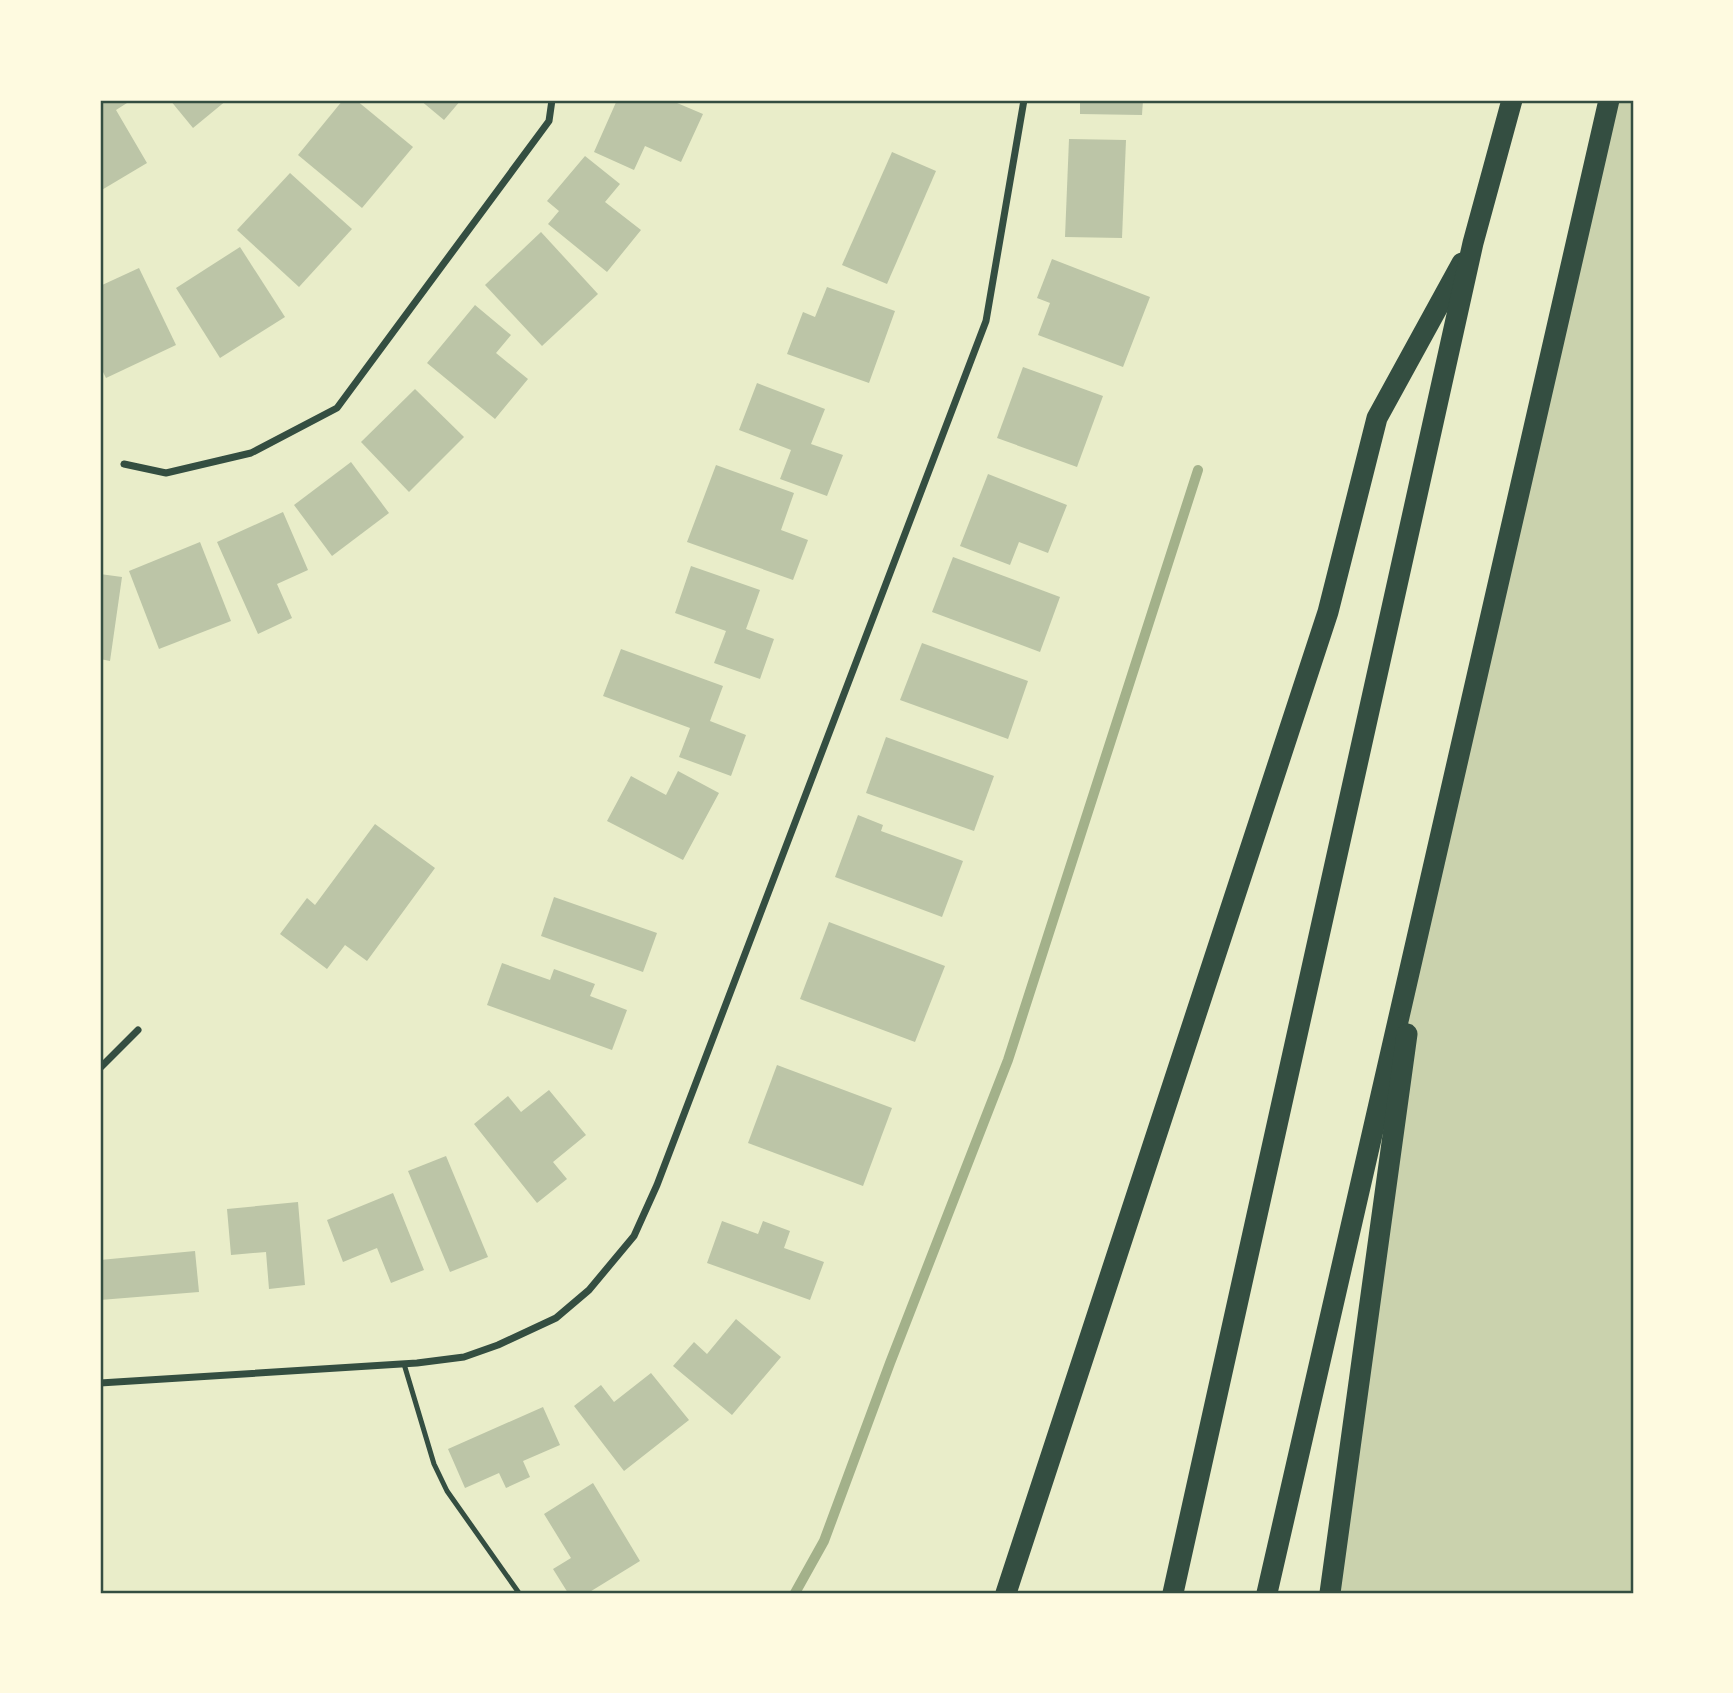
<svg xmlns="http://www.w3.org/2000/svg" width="1733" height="1693" font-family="'Exo 2',sans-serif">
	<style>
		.green { fill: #cad2ad }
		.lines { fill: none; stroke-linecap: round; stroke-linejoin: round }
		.stream { stroke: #a3b18a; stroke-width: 10 }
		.building { fill: #bcc5a7 }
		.service { stroke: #344e41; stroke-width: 5 }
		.minor { stroke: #344e41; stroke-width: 7 }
		.motorway { stroke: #344e41; stroke-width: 21 }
		.neatline { fill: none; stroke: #344e41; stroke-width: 2.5 }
	</style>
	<rect width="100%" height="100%" fill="#e9edc9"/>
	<!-- green -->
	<path class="green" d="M1609,100H1633V1593H1330L1426,895Z"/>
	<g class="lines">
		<!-- stream -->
		<path class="stream" d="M795,1593L824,1541L890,1363L1008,1060L1198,470"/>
	</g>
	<!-- building -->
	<g class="building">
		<path d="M100,100H125L127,103L116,110L147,163L100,191Z"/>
		<path d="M170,100H227L193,128Z"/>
		<path d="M343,100H356L413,147L362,208L298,155Z"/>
		<path d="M420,100H461L444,120Z"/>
		<path d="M617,100H670L703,114L681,162L645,146L634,170L594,152Z"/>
		<path d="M1080,100H1143L1142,115L1080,114Z"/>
		<path d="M1069,139L1126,140L1122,238L1065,237Z"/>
		<path d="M892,152L936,171L887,284L842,265Z"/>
		<path d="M585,156L620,184L605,202L641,230L607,272L548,224L559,211L547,201Z"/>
		<path d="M290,173L352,229L299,287L237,230Z"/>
		<path d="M541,232L598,294L542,346L485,285Z"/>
		<path d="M240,247L285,317L220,358L176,288Z"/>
		<path d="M1052,259L1150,297L1123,367L1038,335L1050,303L1037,298Z"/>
		<path d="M139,268L176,345L106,378L100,366V286Z"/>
		<path d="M827,287L895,311L869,383L787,354L803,312L815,317Z"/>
		<path d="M475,305L511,335L496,353L528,379L495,419L427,363Z"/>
		<path d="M1023,367L1103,396L1077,467L997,438Z"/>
		<path d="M757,383L825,409L811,444L843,455L827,496L780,479L791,450L739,430Z"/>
		<path d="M415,389L464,437L409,492L361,442Z"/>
		<path d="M351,462L389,513L332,556L294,505Z"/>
		<path d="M716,465L794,493L781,530L808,540L793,580L687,542Z"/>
		<path d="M988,474L1067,505L1048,553L1019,542L1010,565L960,546Z"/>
		<path d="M283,512L308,570L277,584L292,618L258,634L217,542Z"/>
		<path d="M200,542L231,621L159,649L129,571Z"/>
		<path d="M953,557L1060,597L1040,652L932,612Z"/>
		<path d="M691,566L760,590L746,629L774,639L760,679L714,663L726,631L675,613Z"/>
		<path d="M100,574L122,577L110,661L100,659Z"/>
		<path d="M922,643L1028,681L1008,739L900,700Z"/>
		<path d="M621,649L723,686L710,721L746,735L731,776L679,757L690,728L603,696Z"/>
		<path d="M886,737L994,776L974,831L866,793Z"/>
		<path d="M678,771L719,793L683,860L607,821L631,776L666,795Z"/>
		<path d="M858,815L883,825L881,831L963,861L942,917L835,877Z"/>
		<path d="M375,824L435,868L367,961L345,945L327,969L280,934L307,898L315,905Z"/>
		<path d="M554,897L657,933L643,972L541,936Z"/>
		<path d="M829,922L945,966L915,1042L800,999Z"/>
		<path d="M502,963L550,980L554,969L595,984L590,996L627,1010L612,1050L487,1005Z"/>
		<path d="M777,1065L892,1108L863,1186L748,1143Z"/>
		<path d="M549,1090L586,1135L553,1162L567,1179L537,1203L474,1124L508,1096L521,1112Z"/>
		<path d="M446,1156L488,1257L450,1272L408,1171Z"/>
		<path d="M393,1193L424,1270L391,1283L377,1248L343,1262L327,1220Z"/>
		<path d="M298,1202L305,1285L269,1289L266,1252L231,1255L227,1209Z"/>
		<path d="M722,1221L758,1234L763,1221L790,1231L784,1248L824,1262L810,1300L707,1263Z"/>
		<path d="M195,1251L199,1292L100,1300V1260Z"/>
		<path d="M736,1319L781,1357L732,1415L673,1366L694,1342L707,1354Z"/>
		<path d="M651,1373L689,1420L624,1471L574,1406L601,1385L614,1402Z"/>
		<path d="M543,1407L560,1445L523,1461L530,1477L506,1488L499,1473L465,1488L448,1449Z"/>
		<path d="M593,1483L640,1561L588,1593H568L553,1569L571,1558L544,1514Z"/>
	</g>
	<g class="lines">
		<!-- service -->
		<path class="service" d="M404,1364L434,1464L447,1491L519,1593"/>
		<!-- minor -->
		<g class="minor">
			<path d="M124,464L166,473L251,453L337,408L549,121L552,100"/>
			<path d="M100,1068L138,1030"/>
			<path d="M100,1383L417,1363L464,1357L498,1345L556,1318L589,1290L634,1236L657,1185L986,321L1024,100"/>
		</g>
		<!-- motorway -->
		<g class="motorway">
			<path d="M1006,1593L1328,612L1377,418L1462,263"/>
			<path d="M1173,1593L1473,243L1512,100"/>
			<path d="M1267,1593L1609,100"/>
			<path d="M1330,1593L1407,1034"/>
		</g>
	</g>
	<!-- border -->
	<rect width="1733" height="1693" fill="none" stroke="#fefae0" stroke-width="203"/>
	<rect x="102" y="102" width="1530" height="1490" class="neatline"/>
</svg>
